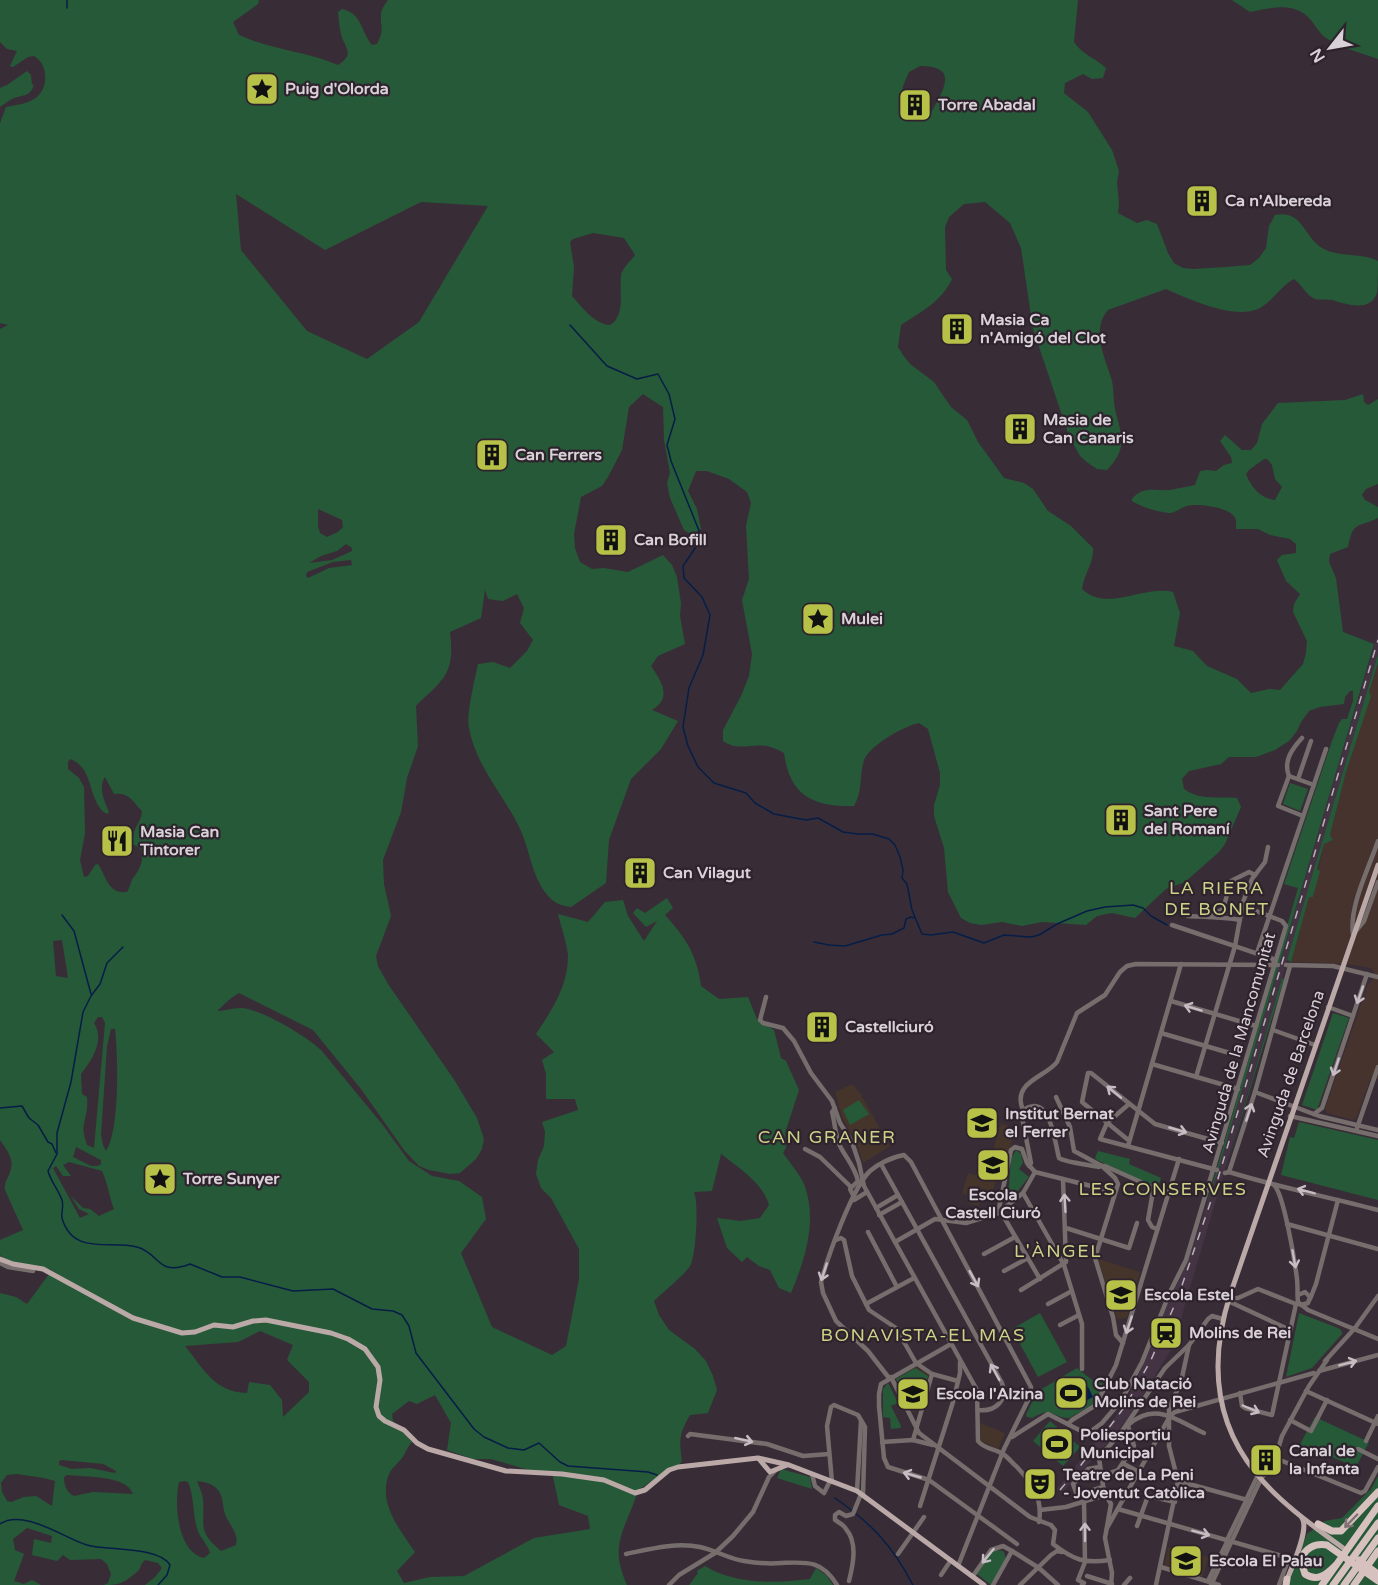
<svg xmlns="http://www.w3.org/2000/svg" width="1378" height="1585" font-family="'Varela Round',sans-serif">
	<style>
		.built { fill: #433343 }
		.industrial { fill: #47332e }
		.education { fill: #45342a }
		.green { fill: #265938; fill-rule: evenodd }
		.water { fill: #061e47 }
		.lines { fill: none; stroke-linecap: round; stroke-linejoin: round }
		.stream { stroke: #061e47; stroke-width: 1.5 }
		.minor { stroke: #766d6d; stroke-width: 4.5 }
		.major { stroke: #bba9a8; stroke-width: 5 }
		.highway { stroke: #d6c1bf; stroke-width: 7 }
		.rail { stroke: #bcb3bb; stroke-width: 1.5; stroke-dasharray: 8 8; stroke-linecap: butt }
		.oneway { stroke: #c5bdc3 }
		.oneway2 { stroke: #827276 }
		.labels { text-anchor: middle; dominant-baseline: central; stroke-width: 4.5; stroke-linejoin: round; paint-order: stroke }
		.poi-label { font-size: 16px; font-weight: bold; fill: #d9d1d8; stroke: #2e232d; text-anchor: start }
		.street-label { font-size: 16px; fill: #d9d1d8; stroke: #2e232d }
		.neighbourhood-label { font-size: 18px; letter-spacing: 1.5px; fill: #cad386; stroke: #2e232d }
	</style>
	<rect width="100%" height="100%" fill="#382d37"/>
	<!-- built -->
	<path class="built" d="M1378,633V654L1184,1308L1176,1342L1130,1415L1112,1438L1063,1492L1057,1489L1124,1406L1139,1374L1170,1298L1187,1263L1217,1174Z"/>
	<!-- industrial -->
	<path class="industrial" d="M1378,663V1079L1371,1077L1356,1119L1353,1120L1327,1113L1325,1109L1368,984L1373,980L1374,971L1371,968L1348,964L1291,962L1309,896L1313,897L1324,843L1330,835L1346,772L1370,696L1369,693Z"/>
	<!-- education -->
	<g class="education">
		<path d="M852,1084L860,1093L890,1146L863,1163L857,1144L842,1117L835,1092Z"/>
		<path d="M1001,1123L1015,1130L1000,1182L996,1181L990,1202L981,1199L979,1206L968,1203L969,1196L962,1193L968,1173L976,1175L984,1156L991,1157Z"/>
		<path d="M1098,1259L1140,1272L1127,1318L1117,1319Z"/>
		<path d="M916,1367L929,1375L919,1410L913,1413L896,1379Z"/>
		<path d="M980,1423L1005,1433L998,1449L981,1441Z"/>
		<path d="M1168,1547L1208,1557L1203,1577L1165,1565Z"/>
	</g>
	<!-- green -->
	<g class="green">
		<path d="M0,0H259L258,4L233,22L239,35C271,50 306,51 338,65C356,54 344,47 341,34C339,27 339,19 338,12L342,9C362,13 361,32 372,45L377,44C385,28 380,29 381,14C381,10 385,4 388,0H1078L1074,42C1083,55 1095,58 1106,68L1103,78L1092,79L1083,74L1065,83L1064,93L1088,112L1112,150L1119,171L1117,182L1119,203L1118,213L1137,223L1147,220L1157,224L1168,253L1174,263L1183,268L1193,269L1226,267L1250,265L1259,258L1266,248L1269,226L1275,215C1303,210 1303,236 1322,248C1339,258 1361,252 1378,261C1378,270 1378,285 1377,293C1370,313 1346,304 1332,300C1323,298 1317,302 1310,296C1304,291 1301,284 1294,279C1281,286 1275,298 1263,306C1240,323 1189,299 1166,289L1108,310C1090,331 1106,359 1112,381C1114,390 1113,400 1115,409C1121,436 1129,446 1107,470L1097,469L1088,463L1080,456L1069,436L1033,329L1021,248L1010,223L985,202L964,204L949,217L945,227L946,270L952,279C942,301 921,312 901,325L898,347L903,355L910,364L934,382L951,407L967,420L978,442L1004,478L1024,483L1033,489L1048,511L1071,526L1093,548C1094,563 1084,574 1082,589C1108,613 1143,585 1173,592L1180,613L1174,646L1193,651L1207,666L1237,679L1251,693L1269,689L1280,690L1303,664L1306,653L1307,641L1293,612L1294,604L1300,594L1286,581L1277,560L1282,555L1296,553V544L1290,539L1270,535L1258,529H1236C1236,524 1237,519 1233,515C1225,507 1197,503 1187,506C1180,508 1176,513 1169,513C1158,512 1141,507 1132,501V499C1144,484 1160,493 1175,489C1182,488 1189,486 1195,485L1200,471L1207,470L1216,471L1224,465L1232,463L1231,457L1220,441L1225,435L1242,450H1251L1257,443L1262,424L1278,403L1345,400L1363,394L1364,402L1368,405L1378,399V484L1366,489L1362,495L1365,500L1378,507V518C1357,528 1353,521 1348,547L1330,554L1329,562L1336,578L1343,632L1374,644L1217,1174L1206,1206L1298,888L1284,884L1332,741L1339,723L1342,719H1347L1353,701V691H1350L1345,697L1344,704L1320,707L1309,711L1301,722L1297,731L1289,741L1275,750L1256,757H1229L1221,764L1189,771L1182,779L1184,789C1201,801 1217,796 1237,798L1241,807L1225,844L1219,852L1185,882L1166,889L1135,918L1112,913L1097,916L1086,925L1042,922L1022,926L1002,922L981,925L970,923L961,918L948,892L944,848L934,816V805L940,785V773L928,729L919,723C904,726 870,745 864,760C859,775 863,791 854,806C813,807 790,796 784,753C757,736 744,755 723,741V730L741,696L749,676L752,654L742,600L749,579L746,526L751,503L747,492L729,479L707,471H696L688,491L697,509L701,529L692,535L684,530L670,498L667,483L670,473L664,440L663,407L643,394L629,407L622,450L608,477L602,486L581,497L574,534L575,548L580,562L592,569L604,568L628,572L663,555L672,565L677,577L681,603L680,616L685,644L658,656L651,666C661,681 673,697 652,710L678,721L661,749L631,779L609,840L606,883L571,907C563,906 556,904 550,898C532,879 531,854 521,831C505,796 476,767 469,728C466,715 475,679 478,664L493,662L510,668L527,651L533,640L520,623L524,608L517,594L503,601L488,599L485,590L481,618L450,632C452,649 453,669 440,682C433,691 424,697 416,706L418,746L407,778L401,812L383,860L384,884L391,916L376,956L378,966L388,984L455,1081L477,1118L484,1139L482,1149L476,1159L460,1173L450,1174L429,1170L419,1166L404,1150L361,1089L313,1030L239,993L230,999L217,1011C224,1011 233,1008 241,1008C261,1009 306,1036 321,1050L382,1124L409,1161L432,1176L459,1181L482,1197L486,1219L461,1253L492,1327L552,1355L566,1346L579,1279V1249L551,1198L541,1188L536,1174L538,1160L544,1146L545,1132L542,1122L578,1110L575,1099H546V1074L542,1060L554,1052L536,1034C552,1010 568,986 568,956C567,943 561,927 558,914L588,922L605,902L623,900L628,916L644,941L657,921L646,927L633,913L637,908L645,913L667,898L673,908L665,915C686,938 697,955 701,986L719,999L748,997L757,1019L774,1030L781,1058L786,1061L799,1090L785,1133L786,1148L783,1153C790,1163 799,1173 804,1184C818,1220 805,1259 791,1293L779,1288L770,1270L759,1266L747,1257L742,1262L727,1248L717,1218L741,1221L760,1218L769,1205C763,1183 738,1167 721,1154L712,1191L694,1192C699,1205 696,1251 691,1264C687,1273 662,1293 654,1301L659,1315L669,1330L695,1349L706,1361L713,1376L717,1390L708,1413L690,1415C679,1434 679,1440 682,1462L638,1490C626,1530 608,1543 627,1585H145L155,1577L162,1568L158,1563L145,1560C140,1564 141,1569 137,1572C123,1583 121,1585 104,1585L108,1583L111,1574L107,1564L101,1559L70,1560L63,1555L57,1561L32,1555L34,1539L51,1543L52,1536L27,1528L13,1539L15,1550L24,1554L14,1581L24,1584L32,1580L41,1585H0V1293L16,1297L27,1304L52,1270L6,1260L0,1255V1240L23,1230L5,1190C4,1182 8,1179 10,1172C15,1160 7,1150 0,1140V329L8,325L0,323V123L6,107C16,105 28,104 37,97C49,86 48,64 34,56L28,57L13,67L10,66L17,51L7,49L0,42ZM920,66C964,66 939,95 929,117L925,119H911L901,111L903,86L909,72ZM236,194L325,250L421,202L488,206L419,322L367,359L307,331L241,250ZM593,233L624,238L635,255C631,261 623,267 621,275C619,290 626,316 610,325C594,324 582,307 572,296L574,267L570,242L573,239ZM1264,459H1267L1272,465L1275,479L1282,487L1275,500C1261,499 1251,487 1246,474L1249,470ZM318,509L342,520L343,527L338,532L327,537L320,533L318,526ZM346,544L352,548V551L332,560L309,563L321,556L337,551ZM351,560L352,565L329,568L308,578L306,576L307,572L333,562ZM70,759C95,767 87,803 107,814L109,812C104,801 98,787 105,777L114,794C129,792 132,801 142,811C141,825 132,826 133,844L141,849C144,861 140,869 133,878C130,883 130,888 127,892C108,894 107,878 98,864L95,865L88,876L84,877L80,860L85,833L84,787L79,778L68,769V762ZM62,940L68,978L56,976L53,941ZM98,1017H102L105,1023L94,1148L87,1145C85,1139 82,1130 84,1124C86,1114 88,1108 87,1097L82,1094L81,1074C92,1060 105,1040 94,1023ZM111,1029H115C118,1055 120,1130 106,1151L103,1145L101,1135L107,1046ZM76,1147L101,1160V1164L98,1166H91L73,1157ZM69,1162L102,1171C108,1184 109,1196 114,1209L99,1216L90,1209L83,1208L70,1195L79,1209L89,1214L80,1218L53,1168L56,1166L63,1176H71L63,1165ZM260,1331L293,1345L287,1360L309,1382V1392L283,1417L282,1400L270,1385L249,1382L247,1393C214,1392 204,1369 185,1346L238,1342ZM435,1395L451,1423L447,1450L473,1459H491L532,1471L552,1472L559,1505L588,1516L590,1529L534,1538L464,1576L430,1577L404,1583L397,1571L415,1552C400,1530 376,1501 390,1472C393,1467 398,1463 402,1458C406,1453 407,1447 412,1442L393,1421L392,1414L409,1401L417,1404ZM62,1460L103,1464L116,1471L115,1473L90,1468L72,1469L59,1465V1461ZM17,1474L44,1478L55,1481L52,1506L36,1496L24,1497L11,1502L7,1501L2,1492L1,1483L7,1475ZM67,1475C85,1477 127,1475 133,1494L93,1492L74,1496C66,1492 64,1485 64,1477ZM184,1481L188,1482C195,1498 192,1515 198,1531C201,1539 208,1545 210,1553L204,1558C177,1552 174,1503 179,1482ZM197,1481C204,1482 210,1483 215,1487C224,1494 222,1505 225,1514C229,1525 239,1533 236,1545L221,1551C197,1530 205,1528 203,1500C203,1494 199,1487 197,1481Z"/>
		<path d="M1232,0H1378V59C1361,53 1341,48 1326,38C1319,33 1314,23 1308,17C1292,2 1269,8 1250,12Z"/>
		<path d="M27,71L31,75L32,85L34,84C31,96 24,95 14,98C9,100 5,104 0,107V88L7,85Z"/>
		<path d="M1378,654V663L1369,692L1371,696L1346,772L1330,835L1333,840L1324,844L1317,869L1320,871L1313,897H1309L1291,962L1287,960Z"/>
		<path d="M1290,783L1308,789L1300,811L1283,804Z"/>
		<path d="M1282,978L1284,979L1226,1168Z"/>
		<path d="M1333,1013L1349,1018L1317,1110L1302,1105Z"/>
		<path d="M859,1100L869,1114L850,1125L843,1110Z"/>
		<path d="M1299,1122L1378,1140V1200L1281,1175L1290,1137L1294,1138Z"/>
		<path d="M1016,1150L1021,1154L1023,1163L1019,1169L1029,1177L1008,1203L1004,1202L1009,1185L1011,1159Z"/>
		<path d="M1098,1151L1130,1159L1129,1164L1161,1178L1159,1184L1152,1186L1097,1160L1095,1158Z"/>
		<path d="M1040,1313L1067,1362L1038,1377L1012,1329Z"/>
		<path d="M1299,1313L1338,1328L1341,1330L1342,1334L1312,1368L1286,1377Z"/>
		<path d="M915,1368L928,1376L923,1394L915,1398L908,1383L900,1386L896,1379Z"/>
		<path d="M1077,1368L1092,1380L1105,1384L1095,1403L1069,1418C1051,1417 1052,1406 1032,1418L1027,1417L1026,1415L1034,1398L1042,1394L1040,1390Z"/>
		<path d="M888,1383L898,1403L891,1406L901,1426L900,1428L891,1429L890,1418L883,1417V1389Z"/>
		<path d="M1315,1417L1369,1442L1356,1467L1317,1451L1316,1453L1299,1446Z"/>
		<path d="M1050,1421L1080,1447L1063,1466L1033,1441Z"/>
		<path d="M781,1469L810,1477L812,1489L777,1478Z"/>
		<path d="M1378,1476V1585H1287L1307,1534L1325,1521L1342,1518L1371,1489Z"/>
		<path d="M992,1550L1003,1551C1011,1562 997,1575 991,1585L976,1573Z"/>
		<path d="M705,1566C736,1585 775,1583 810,1579L816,1568L827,1576L833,1585H689L698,1573L697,1571Z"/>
	</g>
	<!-- water -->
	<path class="water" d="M1088,1387L1093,1397L1070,1409L1065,1400Z"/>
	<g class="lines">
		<!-- stream -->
		<g class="stream">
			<path d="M67,8V0"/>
			<path d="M570,325L607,366L637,379L658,374L669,394L675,419L667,445L671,461L702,538L683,566L684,578L702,597L710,615L703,655L689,688L683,727L688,746L698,767L714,783L746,793L755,803L774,814L806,820L818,818L843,832L858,834H873L889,839L895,845L900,857L903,870L902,878L907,884L912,910L922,934L931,935L953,932L984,943L1004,935L1031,937L1039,935L1057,924L1087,911L1105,907L1133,905L1143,908L1151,916L1167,925"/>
			<path d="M62,915L74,931L91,994"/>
			<path d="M814,942L829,945L845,946L882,935L892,934L904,928L906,919L911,917L914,918"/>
			<path d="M0,1108L22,1106L29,1118L38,1125L48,1142L52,1144L56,1153"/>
			<path d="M57,1153V1133L71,1082L83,1012L91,996L100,984L107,963L123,947"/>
			<path d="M57,1154L48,1171C51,1182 58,1189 62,1200C64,1206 61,1212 62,1218C73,1256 109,1240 137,1247C160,1253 157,1277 190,1264L222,1277H240L293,1291L333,1289L372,1309L393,1311L402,1315L409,1326L416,1353L474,1429L484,1437L508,1448L524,1450L539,1443L560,1462L568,1466L648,1472L657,1475"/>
			<path d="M835,1498C872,1524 892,1545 913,1585"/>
			<path d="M0,1524C23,1508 64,1538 87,1545C107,1551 159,1546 170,1565L167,1575L158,1585"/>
		</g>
		<!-- minor -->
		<g class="minor">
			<path d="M1289,776L1278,806L1303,816"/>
			<path d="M1289,776C1283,761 1292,749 1302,738"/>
			<path d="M1289,776L1314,785"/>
			<path d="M1298,779L1311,741"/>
			<path d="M1188,916C1206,917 1223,917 1240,920"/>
			<path d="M1209,917L1223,909L1231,881L1249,872L1255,875"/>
			<path d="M1172,925L1273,959L1274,963"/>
			<path d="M1355,932L1364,921L1378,882"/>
			<path d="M1353,934C1349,906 1369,868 1378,841"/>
			<path d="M1257,953L1326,749"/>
			<path d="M1286,965L1333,966L1378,977"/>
			<path d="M766,997L760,1020L763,1023L783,1028L794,1041L811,1073L832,1101L840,1123L852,1142L859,1163L864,1186L977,1390L978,1441C984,1449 995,1449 1003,1454C1008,1457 1012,1463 1017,1467C1032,1483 1043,1498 1039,1522"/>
			<path d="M1171,1001L1256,1026"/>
			<path d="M1328,1007L1353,1016"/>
			<path d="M1273,1030L1315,1045"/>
			<path d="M1161,1033L1240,1056"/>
			<path d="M1152,1064L1238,1089"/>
			<path d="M1196,1077L1235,946L1243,902L1252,879L1265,862L1268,847"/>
			<path d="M1255,1092L1319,1116L1378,1130"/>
			<path d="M1056,1097L1070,1127L1074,1151L1102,1166H1105L1152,1187V1197L1148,1220L1152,1227L1157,1229"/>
			<path d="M1129,1104L1107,1123L1100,1139L1217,1170"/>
			<path d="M835,1108L832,1112C835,1123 835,1135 840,1146C846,1158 855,1167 858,1181L850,1189L854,1197"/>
			<path d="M1023,1110C1011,1082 1046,1077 1057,1062L1077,1013L1105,995L1120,972L1127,966L1136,964L1278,965"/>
			<path d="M1314,1114L1322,1108L1367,974"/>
			<path d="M1290,1116L1378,1136"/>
			<path d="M1357,1128L1378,1067"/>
			<path d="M1130,1139H1127L1082,1102L1088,1073H1091L1155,1124L1222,1143"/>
			<path d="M1128,1146L1181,964"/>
			<path d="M805,1149L820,1157L851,1187"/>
			<path d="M881,1164L1002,1383C1008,1400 996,1412 978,1410"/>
			<path d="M1029,1166L1031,1163L1021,1112C1050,1089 1054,1139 1059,1158C1064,1162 1090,1165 1099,1167"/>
			<path d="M1102,1166L1115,1178L1118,1184L1095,1258L1113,1317L1116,1335L1123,1343"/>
			<path d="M1229,1172L1255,1092L1290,966"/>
			<path d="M1225,1173L1229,1172C1278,1187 1328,1197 1378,1210"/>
			<path d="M1274,1185C1284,1194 1295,1263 1297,1279C1298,1287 1297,1295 1298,1302L1308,1310L1378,1339"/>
			<path d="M1023,1193L1064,1265L1082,1324V1369"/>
			<path d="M854,1200L867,1192"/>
			<path d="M876,1208L898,1195"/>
			<path d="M1001,1212L1040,1279"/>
			<path d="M998,1213L1011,1150L1015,1147L1022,1149L1027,1163L1035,1172L1115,1192"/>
			<path d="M879,1215L902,1202"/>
			<path d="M1287,1224L1378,1249"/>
			<path d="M1066,1228L1129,1248L1137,1223"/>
			<path d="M868,1232L897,1287"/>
			<path d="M836,1240L841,1238L844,1240L852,1276L869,1310L896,1328L916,1363L932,1374L958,1381"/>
			<path d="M895,1242L935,1219L966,1223L998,1213L1023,1193L1035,1172"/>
			<path d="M984,1254L1015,1237"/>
			<path d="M0,1263L8,1267L33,1271"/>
			<path d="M1004,1271L1028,1258"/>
			<path d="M1021,1290L1066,1262L1063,1179"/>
			<path d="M1298,1295L1305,1292L1310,1297L1308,1303L1301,1305"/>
			<path d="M1229,1298H1238L1258,1289L1296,1304"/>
			<path d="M1310,1299L1316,1284L1338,1200"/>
			<path d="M1228,1301L1290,1330"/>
			<path d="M866,1304L914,1278"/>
			<path d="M1048,1304L1072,1291"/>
			<path d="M1060,1325L1079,1315"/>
			<path d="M951,1344L881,1384L879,1394V1406L884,1458L888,1467L929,1480L1017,1544"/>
			<path d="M1325,1361L1355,1328L1378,1296"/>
			<path d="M1319,1371L1378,1355"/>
			<path d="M891,1377L919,1433L1030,1517L1051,1525L1055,1530L1053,1544C1074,1560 1084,1564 1110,1560"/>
			<path d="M889,1378L868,1351L836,1321L823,1293L821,1282C828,1256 852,1188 870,1171C878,1164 892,1157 904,1155L911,1162L1031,1387L1029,1398L1004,1449L958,1566"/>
			<path d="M1306,1391L1378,1424"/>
			<path d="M1240,1393L1242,1406L1245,1408L1272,1415L1296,1304H1300"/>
			<path d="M1290,1420L1309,1430"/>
			<path d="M1068,1424L1072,1420L1096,1405L1116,1365L1179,1159"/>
			<path d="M1128,1425C1155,1401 1176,1420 1204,1433"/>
			<path d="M1311,1431L1327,1400"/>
			<path d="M688,1436L690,1434L767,1444L803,1456L829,1454"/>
			<path d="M1012,1437L1048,1414L1083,1432H1090L1102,1423L1121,1401L1142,1362L1170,1292L1186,1260L1286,926L1282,921L1243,906"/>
			<path d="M913,1440L932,1374"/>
			<path d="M1366,1441L1378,1416"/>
			<path d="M882,1442L913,1440L933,1445"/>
			<path d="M1358,1449L1378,1459"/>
			<path d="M1275,1458L1361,1493L1365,1491L1378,1467"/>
			<path d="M1124,1464L1139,1472"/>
			<path d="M1099,1467L1088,1469L1073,1484L1077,1495L1103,1487"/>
			<path d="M812,1474L815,1486L824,1493L830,1481"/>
			<path d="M1101,1476L1118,1470L1134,1446L1128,1426"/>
			<path d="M1178,1481L1251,1501"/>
			<path d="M832,1482L827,1426L831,1407L834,1405L858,1415L865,1427L863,1495"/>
			<path d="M857,1491L861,1421"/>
			<path d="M1247,1498L1257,1477"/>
			<path d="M920,1506L953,1402L960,1373V1362"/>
			<path d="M1118,1509L1289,1558L1293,1562"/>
			<path d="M1040,1510L1066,1507L1105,1495"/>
			<path d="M1137,1526L1148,1496L1175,1502"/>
			<path d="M1107,1528L1170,1416L1175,1412L1314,1373"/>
			<path d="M1228,1538L1246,1501"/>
			<path d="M1012,1551L1039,1568L1058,1585"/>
			<path d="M626,1554C650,1549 676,1542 700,1547C715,1550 729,1559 744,1561C756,1563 769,1564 781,1563C807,1562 822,1560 837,1585"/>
			<path d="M898,1554L924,1517"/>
			<path d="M1161,1567L1219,1585"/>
			<path d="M941,1575L951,1560"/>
			<path d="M973,1576L991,1550L1003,1546L1012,1551L993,1585"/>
			<path d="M1087,1576L1112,1584"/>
			<path d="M849,1581C853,1565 858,1543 846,1529C844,1525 838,1522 835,1520V1515L839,1512L846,1516L853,1514L861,1494"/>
			<path d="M1208,1581L1227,1542"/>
			<path d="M669,1585L679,1575L715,1553L733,1536L753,1512L769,1477L775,1471"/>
			<path d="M1020,1585L1051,1555L1057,1551L1062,1552"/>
			<path d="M1082,1585L1084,1583L1078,1580L1085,1562L1084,1501"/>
			<path d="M1111,1585L1112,1573L1105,1538L1111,1504L1104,1492L1099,1458L1122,1431L1165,1368L1189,1345L1208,1319L1212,1316L1223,1319"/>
			<path d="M1124,1585L1130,1578"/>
			<path d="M1156,1585L1178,1481L1169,1446V1408L1181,1382L1189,1345"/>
			<path d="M1211,1585L1261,1479L1274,1462L1282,1436L1309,1386L1327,1360"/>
			<path d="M1279,1585L1289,1558"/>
		</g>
		<!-- major -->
		<g class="major">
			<path d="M0,1259L13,1264L43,1269L133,1318L182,1333L195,1332L214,1325L233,1327L253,1321L266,1320L331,1333L348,1339L365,1349L378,1367L380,1380L376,1407L379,1416L385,1421L404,1430L417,1443L428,1449L506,1471L562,1474L604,1480L635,1493L645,1490L669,1470L678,1467L758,1458L789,1465L857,1491L984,1585"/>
			<path d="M759,1459L770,1472L787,1465"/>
			<path d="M1343,1548C1313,1526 1279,1502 1256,1473C1212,1419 1210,1358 1230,1295L1378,865"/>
			<path d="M1286,1582C1291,1569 1310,1529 1302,1518"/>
		</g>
		<!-- highway -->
		<g class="highway">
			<path d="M1318,1524L1332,1531H1341L1378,1492"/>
			<path d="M1359,1560L1378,1574"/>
			<path d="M1335,1566C1326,1575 1317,1582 1305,1574L1301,1561C1304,1548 1315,1543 1327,1545L1378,1581"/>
			<path d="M1286,1585L1287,1579"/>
			<path d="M1322,1585L1378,1506"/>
			<path d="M1333,1585L1378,1523"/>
			<path d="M1344,1585L1378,1538"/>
			<path d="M1354,1585L1378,1551"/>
		</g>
		<!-- rail -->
		<path class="rail" d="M1060,1490L1081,1465L1126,1405L1151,1360L1178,1297L1214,1192L1378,640"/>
	</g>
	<!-- one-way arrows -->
	<defs><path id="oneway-shaft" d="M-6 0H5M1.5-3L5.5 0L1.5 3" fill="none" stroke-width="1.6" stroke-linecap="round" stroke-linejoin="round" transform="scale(1.5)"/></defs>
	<g class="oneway">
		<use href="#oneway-shaft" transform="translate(1360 995) rotate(109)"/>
		<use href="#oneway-shaft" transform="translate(1193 1008) rotate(-163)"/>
		<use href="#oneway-shaft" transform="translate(1336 1067) rotate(108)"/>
		<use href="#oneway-shaft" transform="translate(1114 1092) rotate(-141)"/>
		<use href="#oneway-shaft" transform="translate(1249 1112) rotate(-72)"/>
		<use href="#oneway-shaft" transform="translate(1178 1130) rotate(16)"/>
		<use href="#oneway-shaft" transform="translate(1306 1191) rotate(-165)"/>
		<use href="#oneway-shaft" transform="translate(1065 1203) rotate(-93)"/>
		<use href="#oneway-shaft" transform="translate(1294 1259) rotate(80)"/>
		<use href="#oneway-shaft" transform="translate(824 1272) rotate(108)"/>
		<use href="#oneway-shaft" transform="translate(974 1279) rotate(61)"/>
		<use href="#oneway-shaft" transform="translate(1129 1325) rotate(108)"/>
		<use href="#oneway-shaft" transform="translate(1348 1363) rotate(-15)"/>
		<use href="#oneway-shaft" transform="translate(995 1372) rotate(-119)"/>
		<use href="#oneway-shaft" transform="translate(1251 1409) rotate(23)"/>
		<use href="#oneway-shaft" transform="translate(744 1440) rotate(13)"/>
		<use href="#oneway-shaft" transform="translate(912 1475) rotate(-164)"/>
		<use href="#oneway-shaft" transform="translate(1085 1532) rotate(-90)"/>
		<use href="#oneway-shaft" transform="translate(1201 1533) rotate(15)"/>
		<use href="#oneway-shaft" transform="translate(988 1556) rotate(129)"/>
	</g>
	<use class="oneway2" href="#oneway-shaft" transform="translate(1351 1521) rotate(134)"/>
	<!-- icons -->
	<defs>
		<g id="sight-square" transform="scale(1.725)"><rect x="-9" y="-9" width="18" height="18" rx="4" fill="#b7c148" stroke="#2e232d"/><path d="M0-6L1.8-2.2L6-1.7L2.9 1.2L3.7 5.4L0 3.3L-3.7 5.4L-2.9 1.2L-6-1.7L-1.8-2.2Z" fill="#111"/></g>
		<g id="building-square" transform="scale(1.725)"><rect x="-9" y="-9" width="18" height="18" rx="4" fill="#b7c148" stroke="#2e232d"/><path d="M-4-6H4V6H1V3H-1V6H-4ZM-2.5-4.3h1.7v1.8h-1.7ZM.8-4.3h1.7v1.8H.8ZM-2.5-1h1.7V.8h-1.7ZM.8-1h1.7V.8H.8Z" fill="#111"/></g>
		<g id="restaurant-square" transform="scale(1.725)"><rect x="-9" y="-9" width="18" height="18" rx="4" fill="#b7c148" stroke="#2e232d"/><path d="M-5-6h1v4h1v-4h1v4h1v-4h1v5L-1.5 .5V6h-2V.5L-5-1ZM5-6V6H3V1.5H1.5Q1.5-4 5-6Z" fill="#111"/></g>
		<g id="school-square" transform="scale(1.725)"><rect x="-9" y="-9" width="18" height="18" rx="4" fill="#b7c148" stroke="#2e232d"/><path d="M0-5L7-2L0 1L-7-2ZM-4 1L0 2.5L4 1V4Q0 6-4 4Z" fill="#111"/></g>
		<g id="station-square" transform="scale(1.725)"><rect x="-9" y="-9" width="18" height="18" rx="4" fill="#b7c148" stroke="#2e232d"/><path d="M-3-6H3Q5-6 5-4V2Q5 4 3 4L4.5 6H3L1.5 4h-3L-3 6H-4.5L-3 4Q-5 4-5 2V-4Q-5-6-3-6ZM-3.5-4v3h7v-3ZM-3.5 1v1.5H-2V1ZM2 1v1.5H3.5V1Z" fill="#111"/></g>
		<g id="stadium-square" transform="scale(1.725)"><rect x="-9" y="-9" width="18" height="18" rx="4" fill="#b7c148" stroke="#2e232d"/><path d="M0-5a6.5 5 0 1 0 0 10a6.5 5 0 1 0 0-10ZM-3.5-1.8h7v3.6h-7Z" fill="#111"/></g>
		<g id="theatre-square" transform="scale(1.725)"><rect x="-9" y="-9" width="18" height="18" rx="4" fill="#b7c148" stroke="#2e232d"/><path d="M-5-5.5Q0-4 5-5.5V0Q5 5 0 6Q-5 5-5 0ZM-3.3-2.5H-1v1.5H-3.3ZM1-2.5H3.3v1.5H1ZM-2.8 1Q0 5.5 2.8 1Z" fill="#111"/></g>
	</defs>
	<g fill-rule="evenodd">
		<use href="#sight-square" x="262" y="89"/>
		<use href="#building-square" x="915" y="105"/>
		<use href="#building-square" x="1202" y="201"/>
		<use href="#building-square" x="957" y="329"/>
		<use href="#building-square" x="1020" y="429"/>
		<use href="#building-square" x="492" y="455"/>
		<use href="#building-square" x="611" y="540"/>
		<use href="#sight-square" x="818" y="619"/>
		<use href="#building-square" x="1121" y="820"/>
		<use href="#restaurant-square" x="117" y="841"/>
		<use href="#building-square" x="640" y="873"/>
		<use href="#building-square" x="822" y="1027"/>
		<use href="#school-square" x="982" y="1123"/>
		<use href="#school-square" x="993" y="1165"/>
		<use href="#sight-square" x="160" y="1179"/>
		<use href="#school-square" x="1121" y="1295"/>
		<use href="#station-square" x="1166" y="1333"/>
		<use href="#stadium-square" x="1071" y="1393"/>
		<use href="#school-square" x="913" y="1394"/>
		<use href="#stadium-square" x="1057" y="1444"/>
		<use href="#building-square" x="1266" y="1460"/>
		<use href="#theatre-square" x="1040" y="1484"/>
		<use href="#school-square" x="1186" y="1561"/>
	</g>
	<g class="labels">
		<!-- poi labels -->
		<g class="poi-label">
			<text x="285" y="89">Puig d'Olorda</text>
			<text x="938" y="105">Torre Abadal</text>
			<text x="1225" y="201">Ca n'Albereda</text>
			<text x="980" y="320">Masia Ca<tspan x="980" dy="18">n'Amigó del Clot</tspan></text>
			<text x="1043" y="420">Masia de<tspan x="1043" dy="18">Can Canaris</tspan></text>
			<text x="515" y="455">Can Ferrers</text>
			<text x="634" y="540">Can Bofill</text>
			<text x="841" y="619">Mulei</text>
			<text x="1144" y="811">Sant Pere<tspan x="1144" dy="18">del Romaní</tspan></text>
			<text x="140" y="832">Masia Can<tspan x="140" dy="18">Tintorer</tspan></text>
			<text x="663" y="873">Can Vilagut</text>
			<text x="845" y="1027">Castellciuró</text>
			<text x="1005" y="1114">Institut Bernat<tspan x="1005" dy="18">el Ferrer</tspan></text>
			<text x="183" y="1179">Torre Sunyer</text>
			<text x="993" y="1195" text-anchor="middle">Escola<tspan x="993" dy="18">Castell Ciuró</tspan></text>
			<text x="1144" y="1295">Escola Estel</text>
			<text x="1189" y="1333">Molins de Rei</text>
			<text x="1094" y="1384">Club Natació<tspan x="1094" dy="18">Molins de Rei</tspan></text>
			<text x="936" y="1394">Escola l'Alzina</text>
			<text x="1080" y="1435">Poliesportiu<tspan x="1080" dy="18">Municipal</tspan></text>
			<text x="1289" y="1451">Canal de<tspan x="1289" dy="18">la Infanta</tspan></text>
			<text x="1063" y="1475">Teatre de La Peni<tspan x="1063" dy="18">- Joventut Catòlica</tspan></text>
			<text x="1209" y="1561">Escola El Palau</text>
		</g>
		<!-- street labels -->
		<g class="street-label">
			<text transform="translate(1239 1043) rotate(-74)">Avinguda de la Mancomunitat</text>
			<text transform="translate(1291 1074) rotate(-71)">Avinguda de Barcelona</text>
		</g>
		<!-- neighbourhood labels -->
		<g class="neighbourhood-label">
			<text x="1217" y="888">LA RIERA<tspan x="1217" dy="21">DE BONET</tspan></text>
			<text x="827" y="1137">CAN GRANER</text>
			<text x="1163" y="1189">LES CONSERVES</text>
			<text x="1058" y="1251">L'ÀNGEL</text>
			<text x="923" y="1335">BONAVISTA-EL MAS</text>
		</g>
	</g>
	<!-- north arrow -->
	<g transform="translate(1330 48) rotate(239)" stroke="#2e232d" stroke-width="4.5" paint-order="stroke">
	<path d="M0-4.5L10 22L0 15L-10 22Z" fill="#d9d1d8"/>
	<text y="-9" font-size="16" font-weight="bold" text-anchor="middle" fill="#d9d1d8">N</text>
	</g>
</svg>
